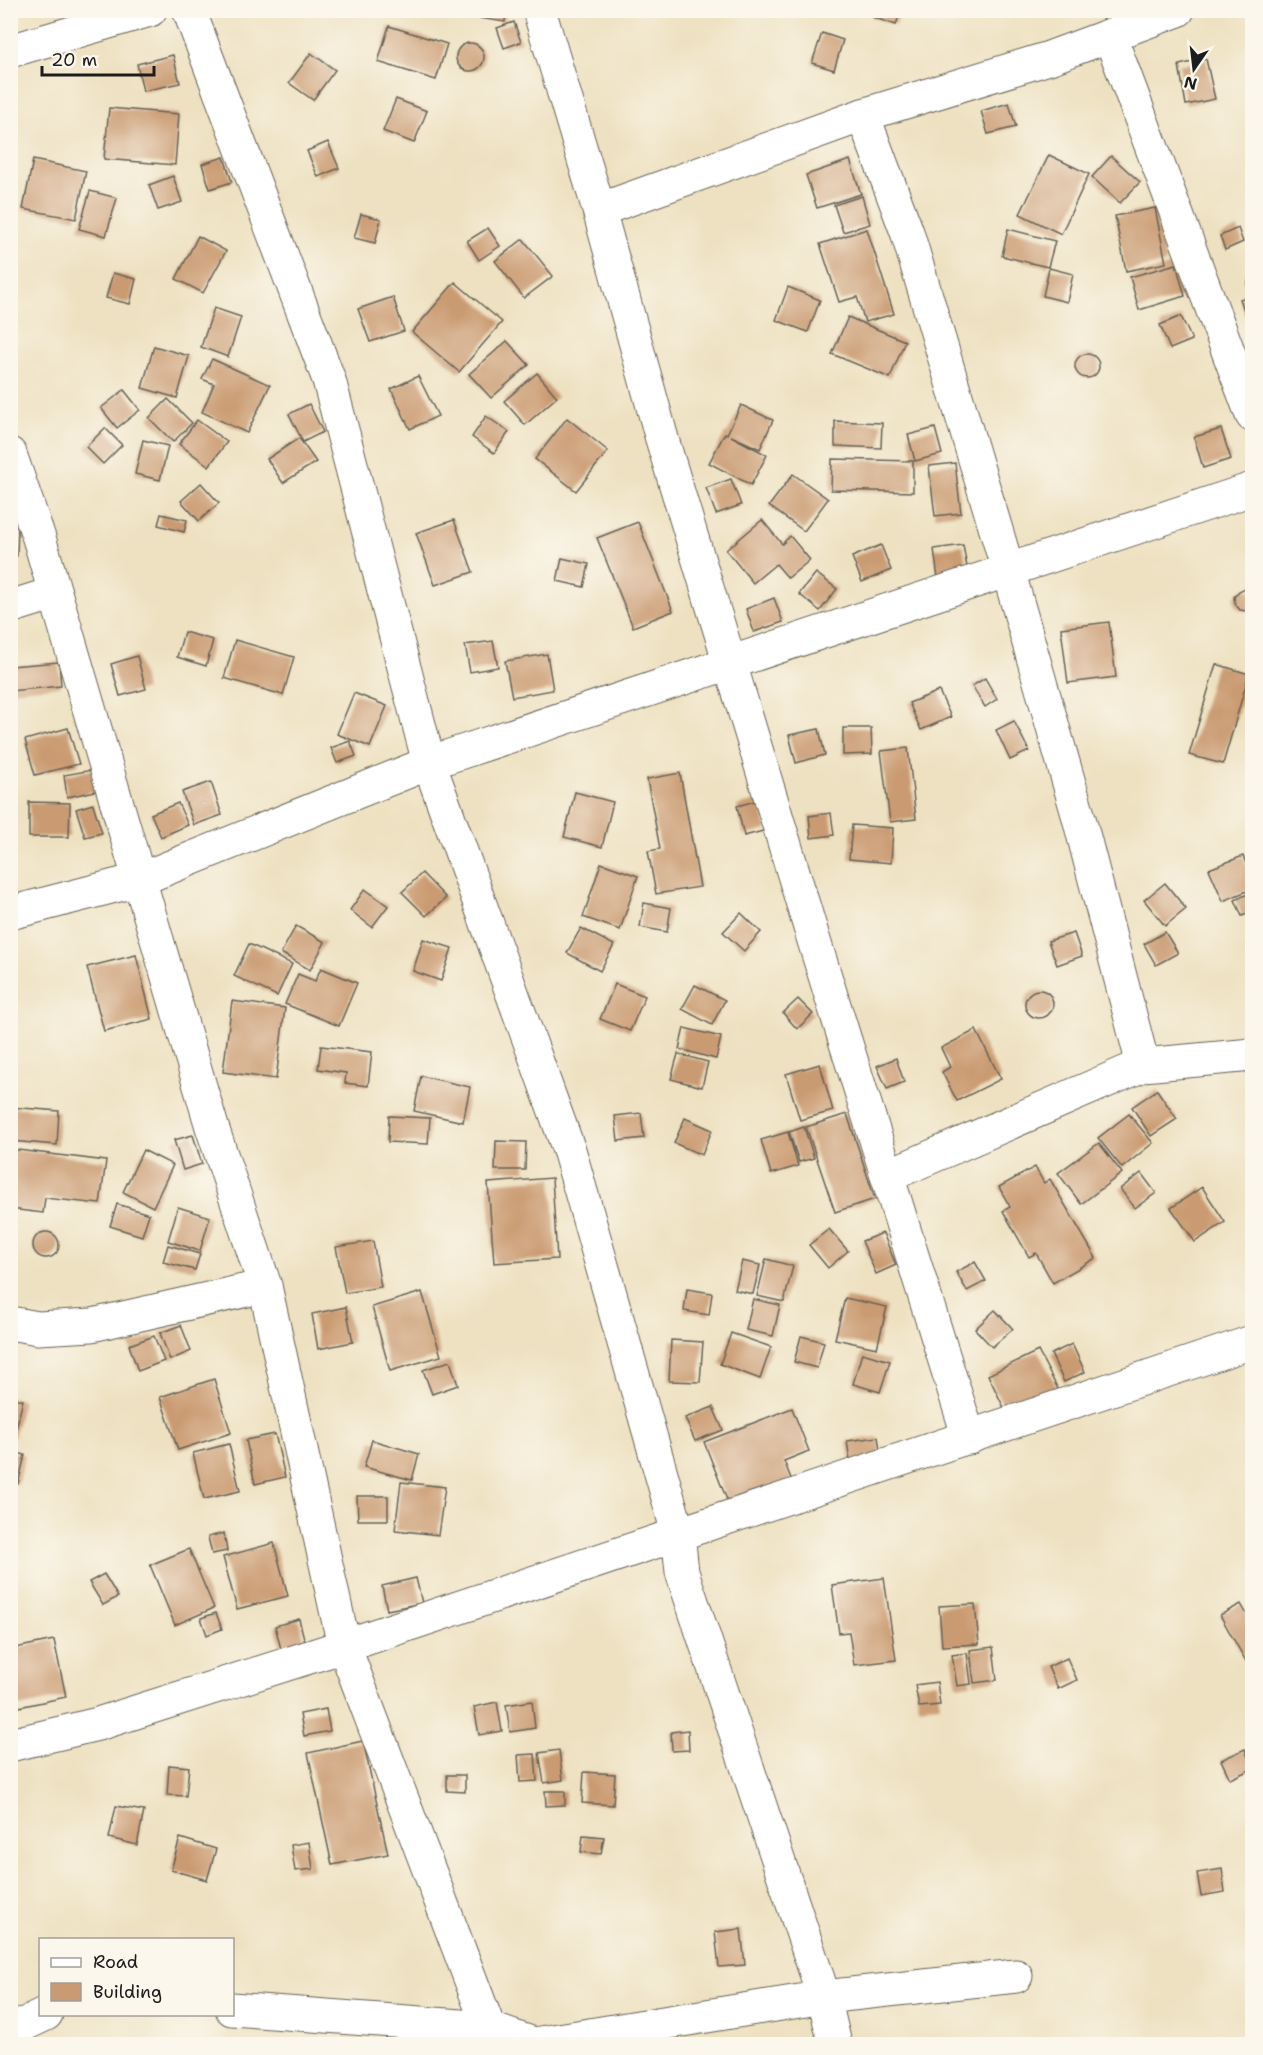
<svg xmlns="http://www.w3.org/2000/svg" width="1263" height="2055" font-family="'Shantell Sans',sans-serif">
	<style>
		.building { fill: #ca9b72 }
		.lines { fill: none; stroke-linecap: round; stroke-linejoin: round }
		.minor-casing { stroke: #666156; stroke-width: 35 }
		.minor { stroke: #fff; stroke-width: 33 }
	</style>
	<rect width="100%" height="100%" fill="#fbf7ec"/>
	<filter id="ink" filterUnits="userSpaceOnUse"><feTurbulence type="fractalNoise" baseFrequency=".0167" numOctaves="2"/><feDisplacementMap in="SourceGraphic" scale="12" xChannelSelector="R" yChannelSelector="G"/><feConvolveMatrix kernelMatrix="1 2 1 2 8 2 1 2 1" color-interpolation-filters="sRGB"/></filter>
	<filter id="wash" filterUnits="userSpaceOnUse"><feTurbulence type="fractalNoise" baseFrequency=".008" numOctaves="4" result="noise"/><feDisplacementMap in="SourceGraphic" scale="24" xChannelSelector="R" yChannelSelector="G"/><feGaussianBlur stdDeviation="1.35" result="paint"/><feColorMatrix in="noise" values="0 0 0 0 0 0 0 0 0 0 0 0 0 0 0 0 0 1.4 0 .05"/><feComposite in="paint" operator="in"/></filter>
	<g filter="url(#wash)">
		<rect width="100%" height="100%" fill="#eee1c1"/>
		<g id="blocks">
			<!-- building -->
			<g class="building">
				<path d="M473,10H506L505,22L472,17Z"/>
				<path d="M875,10H901L896,25L872,17Z"/>
				<path d="M514,22L521,42L504,48L497,28Z"/>
				<path d="M389,26L447,44L436,80L378,62Z"/>
				<path d="M822,33L843,40L834,70L812,63Z"/>
				<circle cx="470" cy="57" r="14"/>
				<path d="M311,53L335,70L313,100L289,83Z"/>
				<path d="M173,55L180,83L143,91L137,64Z"/>
				<path d="M1206,59L1215,99L1186,105L1179,65Z"/>
				<path d="M396,99L427,111L414,143L383,131Z"/>
				<path d="M1009,103L1016,127L988,134L981,111Z"/>
				<path d="M109,108L179,114L175,165L104,159Z"/>
				<path d="M328,142L339,168L318,177L307,151Z"/>
				<path d="M1049,155L1089,174L1061,234L1020,214Z"/>
				<path d="M1111,156L1140,182L1120,203L1092,177Z"/>
				<path d="M224,157L232,182L210,189L202,164Z"/>
				<path d="M33,160L86,171L76,219L23,209Z"/>
				<path d="M850,160L861,194L817,208L806,175Z"/>
				<path d="M173,176L182,202L158,210L149,185Z"/>
				<path d="M90,191L117,198L106,236L79,229Z"/>
				<path d="M862,196L870,224L843,232L834,205Z"/>
				<path d="M1155,208L1166,263L1126,271L1115,216Z"/>
				<path d="M361,214L381,219L375,243L354,238Z"/>
				<path d="M488,228L500,246L479,260L467,241Z"/>
				<path d="M1238,228L1243,242L1225,250L1220,236Z"/>
				<path d="M867,229L894,314L865,322L857,297L839,302L820,244Z"/>
				<path d="M1008,229L1055,241L1048,267L1002,256Z"/>
				<path d="M198,236L226,251L203,293L176,279Z"/>
				<path d="M523,239L553,276L524,298L495,261Z"/>
				<path d="M1176,264L1185,296L1139,310L1130,277Z"/>
				<path d="M1252,266V287L1247,286Z"/>
				<path d="M1049,268L1073,274L1067,302L1043,296Z"/>
				<path d="M113,273L136,279L130,304L106,298Z"/>
				<path d="M455,282L502,322L459,372L412,332Z"/>
				<path d="M788,287L820,300L808,332L776,320Z"/>
				<path d="M1252,295V329L1251,330L1240,299Z"/>
				<path d="M393,297L404,331L370,342L358,309Z"/>
				<path d="M214,308L241,317L228,357L201,347Z"/>
				<path d="M1181,316L1192,340L1170,349L1160,325Z"/>
				<path d="M848,317L905,341L890,378L832,354Z"/>
				<path d="M507,341L529,365L491,398L469,374Z"/>
				<path d="M154,346L189,356L177,398L142,388Z"/>
				<circle cx="1087" cy="366" r="12"/>
				<path d="M212,359L270,385L247,433L202,412L214,384L202,379Z"/>
				<path d="M537,373L557,397L525,425L504,401Z"/>
				<path d="M418,376L438,416L410,429L391,389Z"/>
				<path d="M124,390L140,410L117,428L101,408Z"/>
				<path d="M168,399L192,423L173,442L149,418Z"/>
				<path d="M309,404L323,432L303,442L289,414Z"/>
				<path d="M741,405L773,420L760,449L731,436L767,455L751,485L709,463L725,433L727,434Z"/>
				<path d="M486,416L509,432L494,453L472,437Z"/>
				<path d="M567,418L608,451L576,491L535,459Z"/>
				<path d="M197,420L227,442L209,466L179,444Z"/>
				<path d="M835,421L882,423L881,448L835,446Z"/>
				<path d="M105,428L122,445L103,464L86,447Z"/>
				<path d="M935,428L942,454L915,461L908,435Z"/>
				<path d="M1221,429L1231,459L1203,468L1194,437Z"/>
				<path d="M299,438L316,462L283,483L267,459Z"/>
				<path d="M143,440L168,446L160,480L135,474Z"/>
				<path d="M832,459L913,461V492L831,490Z"/>
				<path d="M955,463L961,513L935,516L929,466Z"/>
				<path d="M793,474L828,499L804,531L769,506Z"/>
				<path d="M731,479L741,505L716,514L706,488Z"/>
				<path d="M201,483L219,503L199,521L181,501Z"/>
				<path d="M161,514L187,520L184,532L158,525Z"/>
				<path d="M454,520L473,572L435,585L416,533Z"/>
				<path d="M762,520L782,544L790,536L810,560L788,578L776,564L753,583L726,550Z"/>
				<path d="M638,522L673,611L633,627L597,538Z"/>
				<path d="M10,527H18L17,556H10Z"/>
				<path d="M881,545L891,570L862,582L852,557Z"/>
				<path d="M963,545L968,573L938,578L934,549Z"/>
				<path d="M562,558L589,564L584,587L557,581Z"/>
				<path d="M816,573L837,589L820,611L799,594Z"/>
				<path d="M1245,588L1252,591V609L1247,611L1240,610L1235,604L1234,597L1239,591Z"/>
				<path d="M774,598L783,622L754,632L746,609Z"/>
				<path d="M1109,622L1116,677L1068,683L1061,628Z"/>
				<path d="M184,632L213,640L206,666L177,657Z"/>
				<path d="M235,640L294,657L283,695L224,678Z"/>
				<path d="M493,641L498,667L470,672L465,645Z"/>
				<path d="M547,654L553,690L512,697L505,661Z"/>
				<path d="M137,656L146,689L120,696L111,664Z"/>
				<path d="M59,662L61,686L10,691V666Z"/>
				<path d="M1216,664L1249,674L1223,764L1189,755Z"/>
				<path d="M985,678L997,699L985,707L972,686Z"/>
				<path d="M939,691L951,717L921,730L909,703Z"/>
				<path d="M354,693L387,706L370,747L337,734Z"/>
				<path d="M1014,721L1029,751L1010,760L996,730Z"/>
				<path d="M68,728L79,764L35,775L25,740Z"/>
				<path d="M843,728H871L872,754L843,755Z"/>
				<path d="M819,729L825,755L796,763L789,735Z"/>
				<path d="M350,741L356,756L337,763L331,748Z"/>
				<path d="M908,748L916,819L890,822L881,751Z"/>
				<path d="M92,770L96,791L67,797L64,775Z"/>
				<path d="M680,773L700,887L656,894L648,851L660,849L647,779Z"/>
				<path d="M211,782L222,815L194,825L182,792Z"/>
				<path d="M575,792L613,802L602,847L564,837Z"/>
				<path d="M759,800L767,830L744,836L737,806Z"/>
				<path d="M29,802L70,803L69,837H29Z"/>
				<path d="M178,803L188,825L161,837L151,814Z"/>
				<path d="M93,804L102,833L85,837L76,809Z"/>
				<path d="M831,813L834,835L811,838L809,816Z"/>
				<path d="M852,825L893,828L891,863L849,859Z"/>
				<path d="M1243,856L1252,878V889L1223,901L1209,869Z"/>
				<path d="M601,863L638,876L620,930L583,917Z"/>
				<path d="M422,873L446,898L426,916L402,892Z"/>
				<path d="M1165,883L1186,909L1165,926L1144,900Z"/>
				<path d="M365,889L388,906L372,927L350,910Z"/>
				<path d="M1252,892V912L1242,916L1235,900Z"/>
				<path d="M644,903L671,908L667,932L640,927Z"/>
				<path d="M741,913L761,932L744,951L723,932Z"/>
				<path d="M296,926L325,942L310,970L281,953Z"/>
				<path d="M581,928L614,945L600,971L567,953Z"/>
				<path d="M1165,932L1178,953L1156,965L1144,944Z"/>
				<path d="M1074,933L1082,956L1057,965L1048,941Z"/>
				<path d="M423,939L452,948L441,981L413,971Z"/>
				<path d="M249,944L292,964L277,996L234,976Z"/>
				<path d="M136,955L152,1019L104,1031L87,967Z"/>
				<path d="M321,968L357,983L339,1026L285,1004L298,974L315,981Z"/>
				<path d="M15,979L17,1001L10,1002V980Z"/>
				<path d="M615,984L645,996L630,1031L600,1019Z"/>
				<path d="M695,985L725,1000L712,1025L682,1009Z"/>
				<circle cx="1039" cy="1004" r="14"/>
				<path d="M798,999L813,1014L797,1029L783,1013Z"/>
				<path d="M232,1001L285,1008L276,1079L223,1072Z"/>
				<path d="M684,1028L721,1037L716,1059L679,1049Z"/>
				<path d="M976,1030L1001,1079L957,1101L942,1072L950,1067L941,1048Z"/>
				<path d="M321,1046L372,1052L368,1086L345,1083L346,1073L318,1069Z"/>
				<path d="M678,1054L708,1062L702,1087L671,1079Z"/>
				<path d="M896,1058L904,1082L887,1089L877,1066Z"/>
				<path d="M820,1064L833,1111L800,1120L786,1074Z"/>
				<path d="M421,1076L470,1087L463,1122L414,1111Z"/>
				<path d="M1157,1090L1177,1119L1151,1136L1132,1107Z"/>
				<path d="M10,1107L59,1111L57,1145L10,1141Z"/>
				<path d="M641,1113L644,1138L618,1141L615,1116Z"/>
				<path d="M847,1114L875,1199L835,1212L806,1127Z"/>
				<path d="M1129,1114L1153,1143L1122,1168L1098,1138Z"/>
				<path d="M389,1116L430,1118L428,1144L388,1142Z"/>
				<path d="M685,1118L712,1130L702,1155L674,1143Z"/>
				<path d="M804,1127L814,1158L799,1162L789,1132Z"/>
				<path d="M788,1132L798,1166L771,1174L761,1140Z"/>
				<path d="M193,1135L202,1164L183,1170L174,1140Z"/>
				<path d="M496,1141L526,1142L525,1170H495Z"/>
				<path d="M1099,1143L1122,1173L1081,1204L1058,1173Z"/>
				<path d="M10,1149L106,1161L100,1204L45,1198L43,1213L10,1209Z"/>
				<path d="M143,1150L173,1165L153,1207L123,1192Z"/>
				<path d="M1035,1167L1044,1183L1050,1179L1096,1258L1053,1283L1036,1253L1029,1257L1003,1211L1010,1207L999,1187Z"/>
				<path d="M1141,1173L1156,1193L1135,1208L1120,1189Z"/>
				<path d="M552,1178L557,1259L494,1263L488,1183Z"/>
				<path d="M1202,1187L1225,1222L1195,1242L1171,1208Z"/>
				<path d="M117,1204L149,1214L142,1236L110,1226Z"/>
				<path d="M178,1207L210,1217L200,1251L168,1241Z"/>
				<path d="M829,1229L848,1251L828,1268L809,1245Z"/>
				<circle cx="46" cy="1245" r="13"/>
				<path d="M883,1233L896,1265L876,1274L862,1241Z"/>
				<path d="M373,1241L381,1287L345,1293L336,1247Z"/>
				<path d="M168,1245L200,1254L195,1270L163,1262Z"/>
				<path d="M766,1259L793,1266L784,1302L757,1296Z"/>
				<path d="M742,1261L760,1265L753,1294L735,1290Z"/>
				<path d="M975,1262L986,1281L967,1291L956,1272Z"/>
				<path d="M687,1289L712,1293L709,1315L684,1311Z"/>
				<path d="M422,1292L441,1356L390,1371L372,1307Z"/>
				<path d="M845,1298L887,1307L877,1348L835,1339Z"/>
				<path d="M753,1299L780,1305L773,1336L746,1330Z"/>
				<path d="M346,1307L353,1342L318,1349L312,1314Z"/>
				<path d="M995,1310L1013,1329L992,1347L975,1329Z"/>
				<path d="M181,1325L191,1351L170,1360L160,1333Z"/>
				<path d="M731,1333L771,1347L760,1379L720,1364Z"/>
				<path d="M154,1336L164,1361L138,1371L129,1345Z"/>
				<path d="M801,1336L824,1342L817,1368L794,1362Z"/>
				<path d="M671,1340L703,1342L700,1382L669,1381Z"/>
				<path d="M1072,1344L1085,1372L1064,1382L1051,1354Z"/>
				<path d="M1038,1351L1060,1393L1009,1418L988,1375Z"/>
				<path d="M862,1353L890,1361L880,1392L853,1384Z"/>
				<path d="M450,1361L458,1385L432,1394L423,1370Z"/>
				<path d="M214,1379L231,1433L178,1450L160,1397Z"/>
				<path d="M10,1397L23,1400L14,1437L10,1436Z"/>
				<path d="M713,1407L723,1430L695,1441L685,1418Z"/>
				<path d="M792,1408L809,1451L784,1461L792,1481L729,1505L704,1442Z"/>
				<path d="M275,1434L285,1477L255,1484L246,1440Z"/>
				<path d="M878,1437L882,1464L851,1467L847,1441Z"/>
				<path d="M372,1440L419,1454L412,1480L364,1467Z"/>
				<path d="M229,1444L240,1491L204,1499L193,1453Z"/>
				<path d="M10,1451L25,1455L18,1484L10,1482Z"/>
				<path d="M401,1482L445,1487L438,1535L395,1530Z"/>
				<path d="M357,1496H388V1520H358Z"/>
				<path d="M224,1533L227,1551L212,1554L208,1537Z"/>
				<path d="M274,1543L288,1596L237,1609L223,1557Z"/>
				<path d="M189,1549L214,1608L175,1625L150,1565Z"/>
				<path d="M104,1574L118,1597L103,1605L89,1582Z"/>
				<path d="M416,1578L422,1603L387,1610L382,1586Z"/>
				<path d="M884,1578L896,1660L854,1665L849,1632L839,1633L832,1585Z"/>
				<path d="M975,1604L979,1644L942,1646L939,1606Z"/>
				<path d="M1241,1604L1249,1618L1252,1616V1672L1220,1615Z"/>
				<path d="M216,1613L222,1629L207,1635L201,1618Z"/>
				<path d="M299,1619L306,1646L282,1653L275,1626Z"/>
				<path d="M54,1640L66,1697L19,1707L10,1668V1649Z"/>
				<path d="M993,1647L997,1680L974,1683L970,1650Z"/>
				<path d="M967,1653L971,1684L957,1686L952,1655Z"/>
				<path d="M1067,1658L1077,1680L1058,1689L1048,1667Z"/>
				<path d="M937,1682L940,1705L919,1707L915,1685Z"/>
				<path d="M532,1701L535,1728L510,1732L506,1705Z"/>
				<path d="M497,1702L502,1731L479,1735L474,1707Z"/>
				<path d="M326,1709L330,1731L304,1736L300,1714Z"/>
				<path d="M688,1730L689,1750L672,1751L671,1732Z"/>
				<path d="M363,1741L388,1854L332,1865L308,1753Z"/>
				<path d="M1245,1749L1252,1769L1230,1779L1221,1760Z"/>
				<path d="M559,1750L563,1780L544,1783L539,1753Z"/>
				<path d="M535,1754L537,1781L520,1782L518,1755Z"/>
				<path d="M169,1765L189,1767L186,1796L167,1795Z"/>
				<path d="M584,1772L615,1774L613,1805L582,1803Z"/>
				<path d="M447,1775H465V1792L447,1791Z"/>
				<path d="M545,1791H565V1805L546,1806Z"/>
				<path d="M116,1806L144,1811L137,1845L109,1838Z"/>
				<path d="M583,1835L604,1837L601,1854L581,1852Z"/>
				<path d="M180,1838L216,1849L207,1880L171,1870Z"/>
				<path d="M309,1842L313,1869L295,1871L291,1845Z"/>
				<path d="M1222,1869L1225,1892L1201,1896L1197,1873Z"/>
				<path d="M741,1929L745,1965L719,1967L715,1932Z"/>
			</g>
		</g>
	</g>
	<g filter="url(#ink)">
		<use href="#blocks" fill-opacity="0" stroke="#666156" stroke-width="1.5"/>
		<g class="lines">
			<!-- minor casing -->
			<g class="minor-casing">
				<g id="minor">
					<path d="M189,10L329,380L429,763L570,1153L678,1533L682,1572L824,1997L835,2044"/>
					<path d="M539,10L599,210L662,439L815,944L969,1438"/>
					<path d="M1110,36L1252,415"/>
					<path d="M10,51L150,10"/>
					<path d="M863,115L907,232L1008,570L1079,818L1143,1065"/>
					<path d="M599,210L863,115L1049,58L1178,10"/>
					<path d="M10,454L39,538L212,1127L265,1286L344,1646L495,2044"/>
					<path d="M10,607L55,593"/>
					<path d="M10,913L138,880L429,763L1252,489"/>
					<path d="M887,1176L1143,1065L1252,1055"/>
					<path d="M10,1323L38,1328L92,1325L265,1286"/>
					<path d="M10,1745L98,1724L344,1646L1252,1342"/>
					<path d="M232,2009L488,2028L534,2044L824,1997L1016,1976"/>
					<path d="M10,2031L46,2014"/>
				</g>
			</g>
			<!-- minor -->
			<use href="#minor" class="minor"/>
		</g>
	</g>
	<!-- margin -->
	<rect width="1263" height="2055" fill="none" stroke="#fbf7ec" stroke-width="36"/>
	<!-- legend -->
	<rect x="39" y="1938" width="195" height="78" fill="#fbf7ec" stroke="#a29f99" stroke-width="1.5"/>
	<rect x="51" y="1958" width="30" height="9" fill="#ffffff" stroke="#a29f99" stroke-width="1.5"/>
	<text x="93" y="1968" font-size="18" fill="#1c1c1c">Road</text>
	<rect x="51" y="1983" width="30" height="18" fill="#ca9b72" stroke="#a29f99" stroke-width="1.5"/>
	<text x="93" y="1998" font-size="18" fill="#1c1c1c">Building</text>
	<!-- north arrow -->
	<g transform="translate(1194 69) rotate(194)" stroke="#fbf7ec" stroke-width="4.5" paint-order="stroke">
	<path d="M0-4.5L10 22L0 15L-10 22Z" fill="#1c1c1c"/>
	<text y="-9" font-size="16" font-weight="bold" text-anchor="middle" fill="#1c1c1c">N</text>
	</g>
	<!-- scale -->
	<path d="M42 66v9h112v-9" fill="none" stroke="#1c1c1c" stroke-width="3"/>
	<text x="51" y="66" font-size="18" fill="#1c1c1c" stroke="#fbf7ec" stroke-width="4.5" paint-order="stroke">20 m</text>
</svg>
